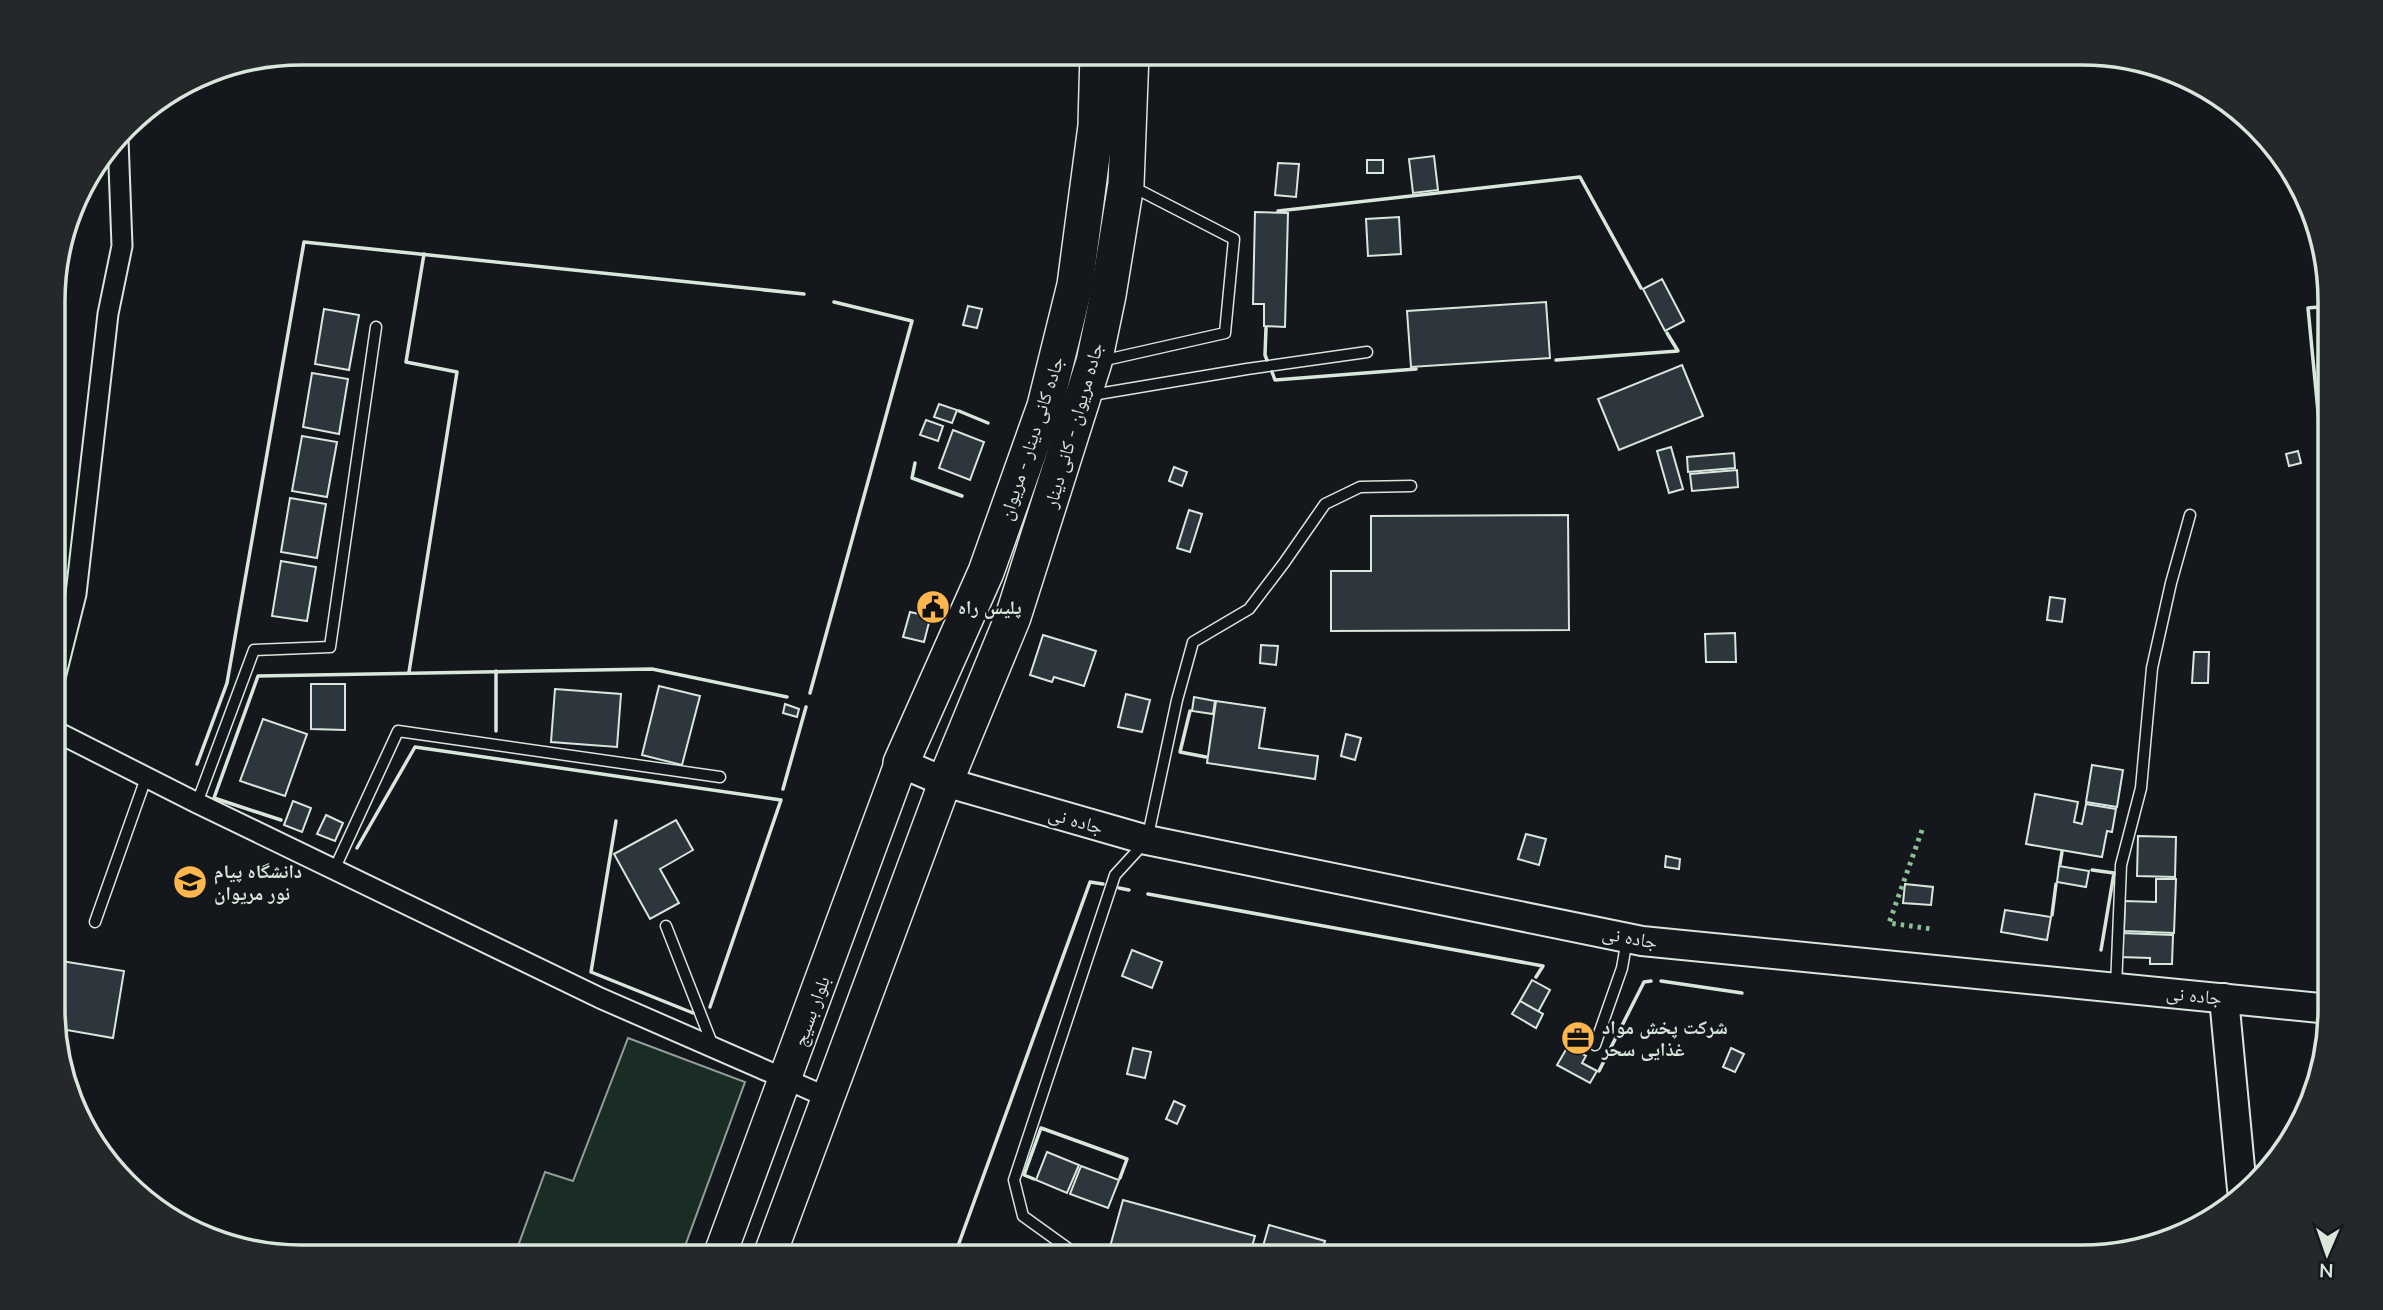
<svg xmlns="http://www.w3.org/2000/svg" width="2383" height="1310" font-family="Mulish,'Noto Naskh Arabic',sans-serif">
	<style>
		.green { fill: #1a2d24; stroke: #939e99; stroke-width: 2 }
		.building { fill: #2c363c; stroke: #d8e6dc; stroke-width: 2 }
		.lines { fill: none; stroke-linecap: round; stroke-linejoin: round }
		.lane-casing { stroke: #d8e6dc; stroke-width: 13 }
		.street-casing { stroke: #d8e6dc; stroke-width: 23 }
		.secondary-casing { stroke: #d8e6dc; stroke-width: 32 }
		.primary-casing { stroke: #d8e6dc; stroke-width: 35 }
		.highway-casing { stroke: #d8e6dc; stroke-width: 38 }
		.lane { stroke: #14181c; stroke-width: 10 }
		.street { stroke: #14181c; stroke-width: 19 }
		.secondary { stroke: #14181c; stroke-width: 28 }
		.primary { stroke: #14181c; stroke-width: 32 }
		.highway { stroke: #14181c; stroke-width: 35 }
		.hedge { stroke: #8ac095; stroke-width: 5; stroke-dasharray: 3.5 5; stroke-linecap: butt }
		.wall { stroke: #d8e6dc; stroke-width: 3.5 }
		.labels { text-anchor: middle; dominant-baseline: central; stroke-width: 5; stroke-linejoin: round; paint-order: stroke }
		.street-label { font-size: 19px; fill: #d8e6dc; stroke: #14181c }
		.poi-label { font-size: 19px; font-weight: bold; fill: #d8e6dc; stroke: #14181c; text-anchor: start }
		.rim { fill: none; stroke: #d8e6dc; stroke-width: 3.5 }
	</style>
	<rect width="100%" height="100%" fill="#14181c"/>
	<!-- green -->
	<path class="green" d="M628,1038L745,1082L681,1257H514L545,1172L573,1181Z"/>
	<!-- building -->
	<g class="building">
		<path d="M1434,156L1438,190L1413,193L1409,159Z"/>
		<rect x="1367" y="160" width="16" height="13"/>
		<path d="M1278,163L1299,164L1296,197L1275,195Z"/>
		<path d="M1255,212L1288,213L1285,327L1264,326V304H1253Z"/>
		<path d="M1399,217L1401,254L1368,256L1366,219Z"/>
		<path d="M1662,279L1684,321L1665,331L1643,289Z"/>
		<path d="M1546,302L1550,358L1411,367L1407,311Z"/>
		<path d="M968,306L982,309L977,328L963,325Z"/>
		<path d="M324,309L359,315L349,370L315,364Z"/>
		<path d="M1682,365L1703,416L1619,450L1598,399Z"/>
		<path d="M312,373L348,379L339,434L303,427Z"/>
		<path d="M939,404L957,410L952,423L934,417Z"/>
		<path d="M926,420L943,426L938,441L920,435Z"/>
		<path d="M953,430L984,442L970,480L939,468Z"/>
		<path d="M302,436L337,442L327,497L292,491Z"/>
		<path d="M1671,447L1683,489L1669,493L1657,451Z"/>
		<path d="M2298,451L2301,463L2289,466L2286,454Z"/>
		<path d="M1734,453L1735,468L1688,472L1687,457Z"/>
		<path d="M1174,467L1187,472L1182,486L1169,481Z"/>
		<path d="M1737,470L1738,487L1692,491L1690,474Z"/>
		<path d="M290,498L326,504L317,558L281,552Z"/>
		<path d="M1189,510L1202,514L1190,552L1177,548Z"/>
		<path d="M1568,515L1569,630L1331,631V571H1371V516Z"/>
		<path d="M281,561L316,567L307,621L272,616Z"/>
		<path d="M2050,597L2065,599L2062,622L2047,620Z"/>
		<path d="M921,603L933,607L924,642L903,637L910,612L919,614Z"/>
		<path d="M1735,633L1736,662H1706L1705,634Z"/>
		<path d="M1043,635L1096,651L1084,686L1054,677L1052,682L1030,675Z"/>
		<path d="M1261,645L1278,646L1276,665L1260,663Z"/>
		<path d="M2194,652H2209L2208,683H2192Z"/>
		<path d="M311,684H345V730L311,729Z"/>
		<path d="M659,686L700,696L682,765L642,755Z"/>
		<path d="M555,689L621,694L617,747L551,742Z"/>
		<path d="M1126,694L1150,700L1142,732L1118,727Z"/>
		<path d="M1194,697L1215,701L1213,714L1192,711Z"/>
		<path d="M1216,701L1265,708L1259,748L1318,756L1315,779L1207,763Z"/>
		<path d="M785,704L799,709L797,717L783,713Z"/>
		<path d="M263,719L307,734L285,796L240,781Z"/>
		<path d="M1346,734L1361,738L1355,760L1341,756Z"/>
		<path d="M2092,765L2123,770L2117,807L2086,802Z"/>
		<path d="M2035,794L2078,802L2074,822L2082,824L2086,804L2116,809L2112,832L2107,831L2102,857L2026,844Z"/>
		<path d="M293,801L311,808L302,832L284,825Z"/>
		<path d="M326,815L343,823L335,841L317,834Z"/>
		<path d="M676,820L693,850L660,869L679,903L650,919L614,854Z"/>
		<path d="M1526,834L1546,839L1539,865L1518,859Z"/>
		<path d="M2138,836L2176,837L2175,877L2137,876Z"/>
		<path d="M1666,856L1680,859L1679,869L1665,867Z"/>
		<path d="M2059,866L2089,871L2086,887L2057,882Z"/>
		<path d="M2156,879H2176L2174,933L2124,931L2125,901L2156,902Z"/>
		<path d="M1905,884L1933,887L1931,905L1903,903Z"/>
		<path d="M2005,910L2051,917L2047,940L2001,932Z"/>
		<path d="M2121,933L2173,935L2172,964H2150V958L2120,957Z"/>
		<path d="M1132,950L1162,962L1152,988L1122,976Z"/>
		<rect x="2321" y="955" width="9" height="17"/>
		<path d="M55,960L124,971L113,1038L55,1028Z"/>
		<path d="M1532,980L1550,990L1538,1012L1520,1001Z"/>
		<path d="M1520,1001L1543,1014L1536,1028L1512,1014Z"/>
		<path d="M1568,1046L1586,1056L1582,1063L1597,1071L1590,1083L1557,1065Z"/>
		<path d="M1133,1048L1151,1052L1145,1078L1127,1074Z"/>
		<path d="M1731,1048L1744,1054L1735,1072L1723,1067Z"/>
		<path d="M1174,1101L1185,1106L1177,1124L1166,1119Z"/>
		<path d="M1047,1152L1079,1165L1067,1193L1036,1180Z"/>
		<path d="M1081,1166L1119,1180L1108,1208L1070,1194Z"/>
		<path d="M1123,1200L1255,1236L1249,1257H1120L1108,1254Z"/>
		<path d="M1269,1225L1325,1241L1320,1257H1260Z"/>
	</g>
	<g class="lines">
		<!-- lane casing -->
		<g class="lane-casing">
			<g id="lane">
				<path d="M1101,361L1225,333L1234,239L1133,187"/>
				<path d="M1092,395L1247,369L1367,352"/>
				<path d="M197,803L254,650L330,647L376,327"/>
				<path d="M334,870L398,731L720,777"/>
				<path d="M95,922L146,778"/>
				<path d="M666,926L713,1046"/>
				<path d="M2116,987L2121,865L2141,788L2152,668L2171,583L2190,515"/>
				<path d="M1595,1045L1622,968L1627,939"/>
				<path d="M1080,1257L1023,1216L1014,1180L1115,875L1147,840L1177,700L1193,642L1249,609L1284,563L1325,504L1360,487L1411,486"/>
			</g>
		</g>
		<!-- street casing -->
		<g class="street-casing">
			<g id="street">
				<path d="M55,678L76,594L108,314L122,246L118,139"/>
				<path d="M55,731L197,803L600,998L829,1098"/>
			</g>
		</g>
		<!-- secondary casing -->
		<g class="secondary-casing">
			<g id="secondary">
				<path d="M901,763L945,782L1147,840L1642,941L2330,1009"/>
				<path d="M2224,998L2242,1189"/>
			</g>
		</g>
		<!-- primary casing -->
		<g class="primary-casing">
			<g id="primary">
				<path d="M719,1257L901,763"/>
				<path d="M769,1257L945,782"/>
			</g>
		</g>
		<!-- highway casing -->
		<g class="highway-casing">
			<g id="highway">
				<path d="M901,763L986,572L1045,406L1075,285L1096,126L1098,53"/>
				<path d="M945,782L1013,617L1094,362L1108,295L1126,184L1131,53"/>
			</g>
		</g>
		<!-- lane -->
		<use href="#lane" class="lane"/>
		<!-- street -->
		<use href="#street" class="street"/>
		<!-- secondary -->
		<use href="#secondary" class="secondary"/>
		<!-- primary -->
		<use href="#primary" class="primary"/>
		<!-- highway -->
		<use href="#highway" class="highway"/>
		<!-- hedge -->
		<path class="hedge" d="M1922,830L1889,923L1932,929"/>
		<!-- wall -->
		<g class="wall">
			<path d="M1278,211L1580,177L1641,288"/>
			<path d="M2330,306L2308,308L2330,536"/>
			<path d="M1266,328L1265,355L1267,360"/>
			<path d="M1556,360L1678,351L1667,333"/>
			<path d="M1272,372L1275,380L1416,369"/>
			<path d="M959,411L988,423"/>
			<path d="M915,463L912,478L962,496"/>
			<path d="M496,671V731"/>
			<path d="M409,672L457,372L406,362L424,254"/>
			<path d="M810,693L912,321L834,302"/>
			<path d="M1190,711L1180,752L1206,757"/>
			<path d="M197,764L227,683L304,242L804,294"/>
			<path d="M783,789L806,707"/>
			<path d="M281,820L214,798L258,676L652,669L787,697"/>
			<path d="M616,821L591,972L693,1013"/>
			<path d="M357,848L415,747L781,800L710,1007"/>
			<path d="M2060,864L2062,852"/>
			<path d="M2092,870L2114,873L2101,950"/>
			<path d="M1119,888L1129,890"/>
			<path d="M1148,894L1543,966L1536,977"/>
			<path d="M2052,915L2056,884"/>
			<path d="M1661,981L1742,993"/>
			<path d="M1599,1071L1644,982L1651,981"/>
			<path d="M1034,1179L1024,1175L1041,1128L1127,1159L1120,1178"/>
			<path d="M954,1257L1090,882L1103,884"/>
		</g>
	</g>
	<!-- icons -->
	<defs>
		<g id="civic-disc" transform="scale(1.75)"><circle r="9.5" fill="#ffb74d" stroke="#14181c"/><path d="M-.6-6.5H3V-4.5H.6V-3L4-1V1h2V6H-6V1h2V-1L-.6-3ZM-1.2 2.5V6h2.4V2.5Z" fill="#111"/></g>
		<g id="university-disc" transform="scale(1.75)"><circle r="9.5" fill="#ffb74d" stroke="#14181c"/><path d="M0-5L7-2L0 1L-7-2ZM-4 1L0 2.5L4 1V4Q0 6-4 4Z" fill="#111"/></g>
		<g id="office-disc" transform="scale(1.75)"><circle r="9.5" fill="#ffb74d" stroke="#14181c"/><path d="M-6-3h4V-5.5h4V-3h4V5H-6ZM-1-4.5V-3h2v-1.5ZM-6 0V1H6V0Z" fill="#111"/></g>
	</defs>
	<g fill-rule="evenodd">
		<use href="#civic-disc" x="933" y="607"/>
		<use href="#university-disc" x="190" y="882"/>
		<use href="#office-disc" x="1578" y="1038"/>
	</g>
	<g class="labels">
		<!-- street labels -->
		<g class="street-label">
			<text transform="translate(1073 425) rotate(-74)">جاده مریوان - کانی دینار</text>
			<text transform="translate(1031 438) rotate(-72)">جاده کانی دینار - مریوان</text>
			<text transform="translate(1076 820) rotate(16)">جاده نی</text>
			<text transform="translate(1630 937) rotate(10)">جاده نی</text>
			<text transform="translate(2194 995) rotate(6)">جاده نی</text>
			<text transform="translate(811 1011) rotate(-70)">بلوار بسیج</text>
		</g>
		<!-- poi labels -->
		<g class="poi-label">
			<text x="958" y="607">پلیس راه</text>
			<text x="214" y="871">دانشگاه پیام<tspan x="214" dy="22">نور مریوان</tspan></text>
			<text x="1602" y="1027">شرکت پخش مواد<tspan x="1602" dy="22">غذایی سحر</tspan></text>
		</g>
	</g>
	<!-- crop -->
	<path d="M0 0H2383V1310H0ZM301 65H2082A236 236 0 0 1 2318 301V1009A236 236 0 0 1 2082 1245H301A236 236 0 0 1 65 1009V301A236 236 0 0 1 301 65Z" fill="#24282b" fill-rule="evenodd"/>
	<path class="rim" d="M301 65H2082A236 236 0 0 1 2318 301V1009A236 236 0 0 1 2082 1245H301A236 236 0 0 1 65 1009V301A236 236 0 0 1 301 65Z"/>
	<!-- north arrow -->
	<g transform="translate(2327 1254) rotate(182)" stroke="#14181c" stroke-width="5" paint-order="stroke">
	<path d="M0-5L12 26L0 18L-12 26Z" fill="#d8e6dc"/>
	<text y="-10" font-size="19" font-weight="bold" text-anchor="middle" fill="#d8e6dc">N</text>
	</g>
</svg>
